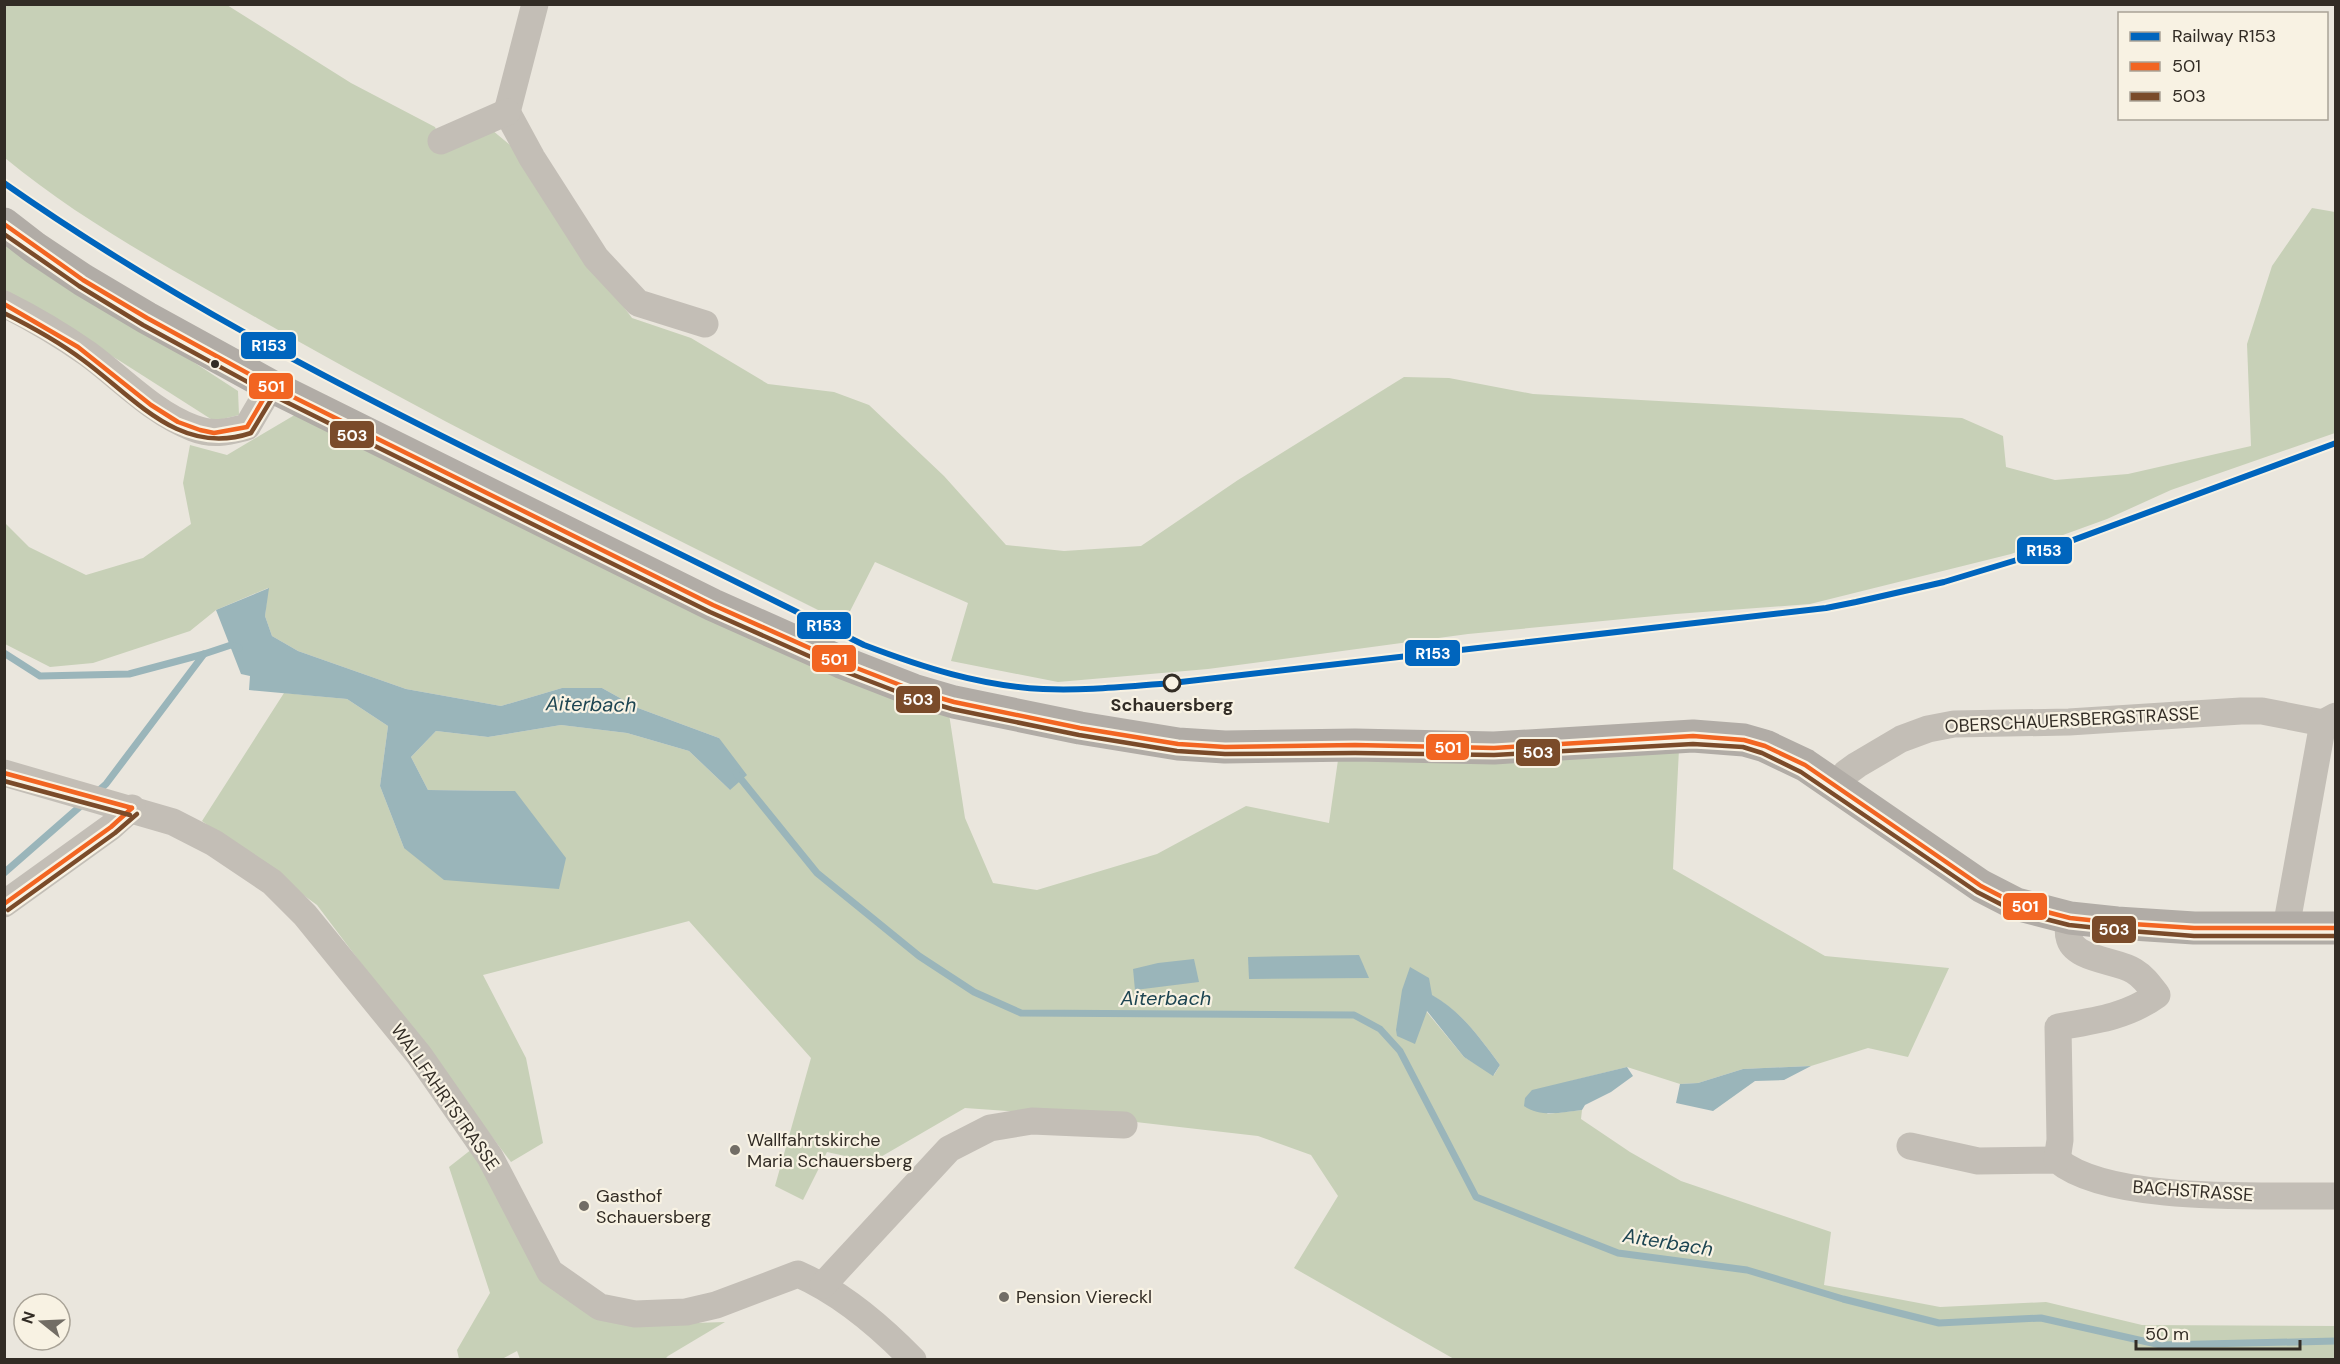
<svg xmlns="http://www.w3.org/2000/svg" width="2340" height="1364" font-family="'DM Sans',sans-serif">
	<style>
		.green { fill: #c7d0b7; fill-rule: evenodd }
		.water { fill: #9ab5ba }
		.lines { fill: none; stroke-linecap: round; stroke-linejoin: round }
		.stream { stroke: #9ab5ba; stroke-width: 7 }
		.minor { stroke: #c3beb6; stroke-width: 27 }
		.major { stroke: #b1aca6; stroke-width: 33 }
		.bus-1-casing { stroke: #f8f2e3; stroke-width: 9 }
		.bus-2-casing { stroke: #f8f2e3; stroke-width: 9 }
		.bus-1 { stroke: #f26522; stroke-width: 4.5 }
		.bus-2 { stroke: #7a4b2a; stroke-width: 4.5 }
		.rail-1-casing { stroke: #f8f2e3; stroke-width: 10 }
		.rail-1 { stroke: #0065bd; stroke-width: 6 }
		.bus-dot { fill: #322c25; stroke: #f8f2e3; stroke-width: 2 }
		.stop-dot { fill: #f8f2e3; stroke: #322c25; stroke-width: 3 }
		.poi-dot { fill: #726d65; stroke: #f8f2e3; stroke-width: 2 }
		.labels { text-anchor: middle; dominant-baseline: central; stroke-width: 4.5; stroke-linejoin: round; paint-order: stroke }
		.stop-label { font-size: 18px; font-weight: bold; fill: #322c25; stroke: #f8f2e3 }
		.street-label { font-size: 18px; fill: #322c25; stroke: #f8f2e3 }
		.poi-label { font-size: 18px; fill: #322c25; stroke: #f8f2e3; text-anchor: start }
		.water-label { font-size: 20px; font-style: italic; fill: #1d4552; stroke: #f8f2e3 }
		.line-badge { stroke: #f8f2e3; stroke-width: 2 }
		.badge-label { font-size: 16px; text-anchor: middle; font-weight: bold; fill: #fff }
	</style>
	<rect width="100%" height="100%" fill="#eae6dd"/>
	<!-- green -->
	<g class="green">
		<path d="M4,5H227L351,83L435,127L441,141L492,130L527,159L563,225L632,318L691,338L768,384L834,392L869,405L944,476L1006,545L1064,551L1141,546L1238,480L1404,377L1449,378L1533,394L1962,418L2003,436L2006,467L2055,480L2128,474L2251,446L2247,344L2272,266L2312,208L2335,212V433L2171,490L2107,519L2011,554L1810,604L1676,614L1468,634L1208,669L1058,682L951,661L968,603L875,562L844,623C647,524 449,428 257,318C171,269 81,221 5,158Z"/>
		<path d="M4,239L238,391L239,415L214,421L120,361L5,292Z"/>
		<path d="M298,413L949,714L965,818L993,883L1037,890L1157,854L1246,806L1329,823L1338,760L1679,749L1673,869L1825,956L1949,968L1908,1057L1868,1048L1811,1066L1743,1069L1698,1083L1680,1084L1627,1067L1571,1081L1547,1114L1582,1110L1581,1119L1630,1152L1681,1181L1831,1232L1824,1285L1940,1307L2046,1302L2142,1325L2335,1326V1359H1454L1294,1268L1338,1196L1311,1155L1258,1136L1092,1117L965,1108L872,1162L827,1152L803,1200L775,1186L811,1058L689,921L483,975L526,1058L543,1143L511,1162L317,905L202,821L284,693L347,699L388,726L380,786L404,848L515,791L428,790L411,757L436,731L488,737L561,725L627,733L689,751L730,790L719,738L638,708L602,688H562L501,706L406,689L298,651L272,636L265,616L268,588L216,610L190,631L93,663L50,667L5,644L4,522L29,547L86,575L143,558L191,524L183,483L190,445L227,455ZM1431,995C1461,1011 1480,1038 1500,1065L1494,1075L1464,1057L1426,1011Z"/>
		<path d="M472,1149L531,1255L632,1325L725,1322L668,1356L665,1359H520L517,1351L502,1359H459L457,1350L490,1293L449,1167Z"/>
	</g>
	<!-- water -->
	<g class="water">
		<path d="M269,588L265,616L272,636L298,651L406,689L501,706L562,688H602L638,708L719,738L747,775L730,790L689,751L627,733L561,725L488,737L436,731L411,757L428,790L515,791L566,858L559,889L444,880L404,848L380,786L388,726L347,699L249,690L250,676L241,674L216,610Z"/>
		<path d="M1359,955L1369,978L1249,979L1248,957Z"/>
		<path d="M1194,959L1199,982L1135,990L1133,969L1158,963Z"/>
		<path d="M1410,967L1429,978L1432,995C1461,1011 1480,1038 1500,1065L1493,1076L1464,1057L1427,1011L1415,1044L1397,1036L1396,1030L1402,990Z"/>
		<path d="M1811,1066L1784,1080L1755,1081L1713,1111L1676,1103L1680,1084L1698,1083L1743,1069Z"/>
		<path d="M1627,1067L1633,1076L1611,1092L1585,1105L1582,1110C1563,1112 1541,1118 1524,1106L1525,1098L1532,1090Z"/>
	</g>
	<g class="lines">
		<!-- stream -->
		<g class="stream">
			<path d="M4,653L40,676L129,674L204,654L231,645L239,648"/>
			<path d="M736,773L817,873L919,956L974,992L1021,1013L1354,1015L1380,1029L1400,1051L1476,1197L1618,1253L1747,1270L1843,1299L1939,1323L2041,1318L2161,1345L2336,1341"/>
			<path d="M97,792L106,784L204,654"/>
			<path d="M4,873L84,803"/>
		</g>
		<!-- minor -->
		<g class="minor">
			<path d="M507,112L532,158L596,258L638,303L705,324"/>
			<path d="M507,112L535,4"/>
			<path d="M441,141L507,112"/>
			<path d="M4,304C34,319 61,335 88,354C122,379 153,413 193,428C213,436 227,432 247,427L271,386"/>
			<path d="M4,773L173,822L214,843L272,882L305,915L419,1055L490,1157L550,1272L600,1307L635,1314L686,1312L716,1305L798,1274C841,1293 880,1326 913,1360"/>
			<path d="M1836,785L1846,773L1857,765L1901,739L1928,729L1954,724L2069,722L2241,711H2262L2323,723L2336,716"/>
			<path d="M4,904L111,827L132,808"/>
			<path d="M2286,928L2323,723"/>
			<path d="M1910,1146L1978,1161L2057,1160C2109,1204 2267,1195 2336,1196"/>
			<path d="M2057,1160L2060,1140L2058,1027C2093,1021 2127,1017 2157,995C2150,986 2144,977 2134,971C2117,960 2073,960 2069,937C2067,931 2069,924 2070,918"/>
			<path d="M823,1285L949,1149L990,1128L1032,1121L1124,1125"/>
		</g>
		<!-- major -->
		<path class="major" d="M4,224L35,248L83,280L147,318L271,386L713,605L841,662L913,690L954,702L1080,728L1178,744L1225,747L1355,745L1494,748L1693,736L1744,740L1765,746L1805,765L1981,886L2016,904L2070,918L2117,923L2194,928H2336"/>
		<!-- bus-1 casing -->
		<g class="bus-1-casing">
			<g id="bus-1">
				<path d="M4,224L83,280L147,318L271,386L713,605L841,662L913,690L954,702L1080,728L1178,744L1225,747L1355,745L1494,748L1693,736L1744,740L1765,746L1805,765L1981,886L2016,904L2070,918L2117,923L2194,928H2336"/>
				<path d="M4,304L78,347L151,405L178,422L200,430L214,433L247,427L271,386"/>
				<path d="M4,773L132,808"/>
				<path d="M4,904L111,827L132,808"/>
			</g>
		</g>
		<!-- bus-2 casing -->
		<g class="bus-2-casing">
			<g id="bus-2">
				<path d="M4,234L79,286L143,325L268,393L710,612L838,669L911,697L952,709L1079,735L1177,751L1225,754L1355,753L1494,755L1693,744L1743,747L1762,753L1801,772L1977,892L2014,911L2069,925L2117,930L2194,936H2336"/>
				<path d="M4,313C32,327 59,342 83,360C135,398 180,457 251,433L277,390"/>
				<path d="M4,781L130,815"/>
				<path d="M8,910L115,833L137,814"/>
			</g>
		</g>
		<!-- bus-1 -->
		<use href="#bus-1" class="bus-1"/>
		<!-- bus-2 -->
		<use href="#bus-2" class="bus-2"/>
		<!-- rail-1 casing -->
		<g class="rail-1-casing">
			<path id="rail-1" d="M4,183C165,296 332,382 508,469C626,527 745,586 864,645C922,667 980,686 1043,689C1086,691 1129,686 1172,683L1826,608L1856,602L1944,582L2030,556L2336,443"/>
		</g>
		<!-- rail-1 -->
		<use href="#rail-1" class="rail-1"/>
	</g>
	<!-- markers -->
	<circle class="bus-dot" cx="215" cy="364" r="5"/>
	<circle class="stop-dot" cx="1172" cy="683" r="8"/>
	<g class="poi-dot">
		<circle cx="735" cy="1150" r="6"/>
		<circle cx="584" cy="1206" r="6"/>
		<circle cx="1004" cy="1297" r="6"/>
	</g>
	<g class="labels">
		<!-- stop labels -->
		<g class="stop-label">
			<text x="1172" y="705">Schauersberg</text>
		</g>
		<!-- street labels -->
		<g class="street-label">
			<text transform="translate(2072 720) rotate(-3)">OBERSCHAUERSBERGSTRASSE</text>
			<text transform="translate(445 1097) rotate(55)">WALLFAHRTSTRASSE</text>
			<text transform="translate(2193 1191) rotate(4)">BACHSTRASSE</text>
		</g>
		<!-- poi labels -->
		<g class="poi-label">
			<text x="747" y="1140">Wallfahrtskirche<tspan x="747" dy="21">Maria Schauersberg</tspan></text>
			<text x="596" y="1196">Gasthof<tspan x="596" dy="21">Schauersberg</tspan></text>
			<text x="1016" y="1297">Pension Viereckl</text>
		</g>
		<!-- water labels -->
		<g class="water-label">
			<text transform="translate(591 704) rotate(1)">Aiterbach</text>
			<text x="1166" y="998">Aiterbach</text>
			<text transform="translate(1668 1242) rotate(9)">Aiterbach</text>
		</g>
	</g>
	<g class="line-badge">
		<rect x="240" y="331" width="57" height="29" rx="6" fill="#0065bd"/>
		<rect x="248" y="372" width="46" height="28" rx="6" fill="#f26522"/>
		<rect x="329" y="420" width="46" height="29" rx="6" fill="#7a4b2a"/>
		<rect x="2016" y="536" width="57" height="29" rx="6" fill="#0065bd"/>
		<rect x="796" y="611" width="56" height="29" rx="6" fill="#0065bd"/>
		<rect x="1404" y="639" width="57" height="28" rx="6" fill="#0065bd"/>
		<rect x="811" y="644" width="46" height="29" rx="6" fill="#f26522"/>
		<rect x="895" y="685" width="46" height="29" rx="6" fill="#7a4b2a"/>
		<rect x="1425" y="733" width="45" height="28" rx="6" fill="#f26522"/>
		<rect x="1515" y="738" width="46" height="29" rx="6" fill="#7a4b2a"/>
		<rect x="2002" y="892" width="46" height="29" rx="6" fill="#f26522"/>
		<rect x="2091" y="915" width="46" height="29" rx="6" fill="#7a4b2a"/>
	</g>
	<g class="badge-label">
		<text x="269" y="351">R153</text>
		<text x="271" y="392">501</text>
		<text x="352" y="441">503</text>
		<text x="2044" y="556">R153</text>
		<text x="824" y="631">R153</text>
		<text x="1433" y="659">R153</text>
		<text x="834" y="665">501</text>
		<text x="918" y="705">503</text>
		<text x="1448" y="753">501</text>
		<text x="1538" y="758">503</text>
		<text x="2025" y="912">501</text>
		<text x="2114" y="935">503</text>
	</g>
	<!-- border -->
	<rect width="2340" height="1364" fill="none" stroke="#322c25" stroke-width="12"/>
	<!-- legend -->
	<rect x="2118" y="12" width="210" height="108" fill="#f8f2e3" stroke="#a9a397" stroke-width="1.5"/>
	<rect x="2130" y="32" width="30" height="9" fill="#0065bd" stroke="#a9a397" stroke-width="1.5"/>
	<text x="2172" y="42" font-size="18" fill="#322c25">Railway R153</text>
	<rect x="2130" y="62" width="30" height="9" fill="#f26522" stroke="#a9a397" stroke-width="1.5"/>
	<text x="2172" y="72" font-size="18" fill="#322c25">501</text>
	<rect x="2130" y="92" width="30" height="9" fill="#7a4b2a" stroke="#a9a397" stroke-width="1.5"/>
	<text x="2172" y="102" font-size="18" fill="#322c25">503</text>
	<!-- north arrow -->
	<g transform="translate(42 1322) rotate(288)"><circle r="28" fill="#f8f2e3" stroke="#a9a397" stroke-width="1.5"/>
	<path d="M0-4.5L10 22L0 15L-10 22Z" fill="#726d65"/>
	<text y="-9" font-size="16" font-weight="bold" text-anchor="middle" fill="#322c25">N</text>
	</g>
	<!-- scale -->
	<path d="M2136 1340v9h164v-9" fill="none" stroke="#322c25" stroke-width="3"/>
	<text x="2145" y="1340" font-size="18" fill="#322c25" stroke="#f8f2e3" stroke-width="4.5" paint-order="stroke">50 m</text>
</svg>
